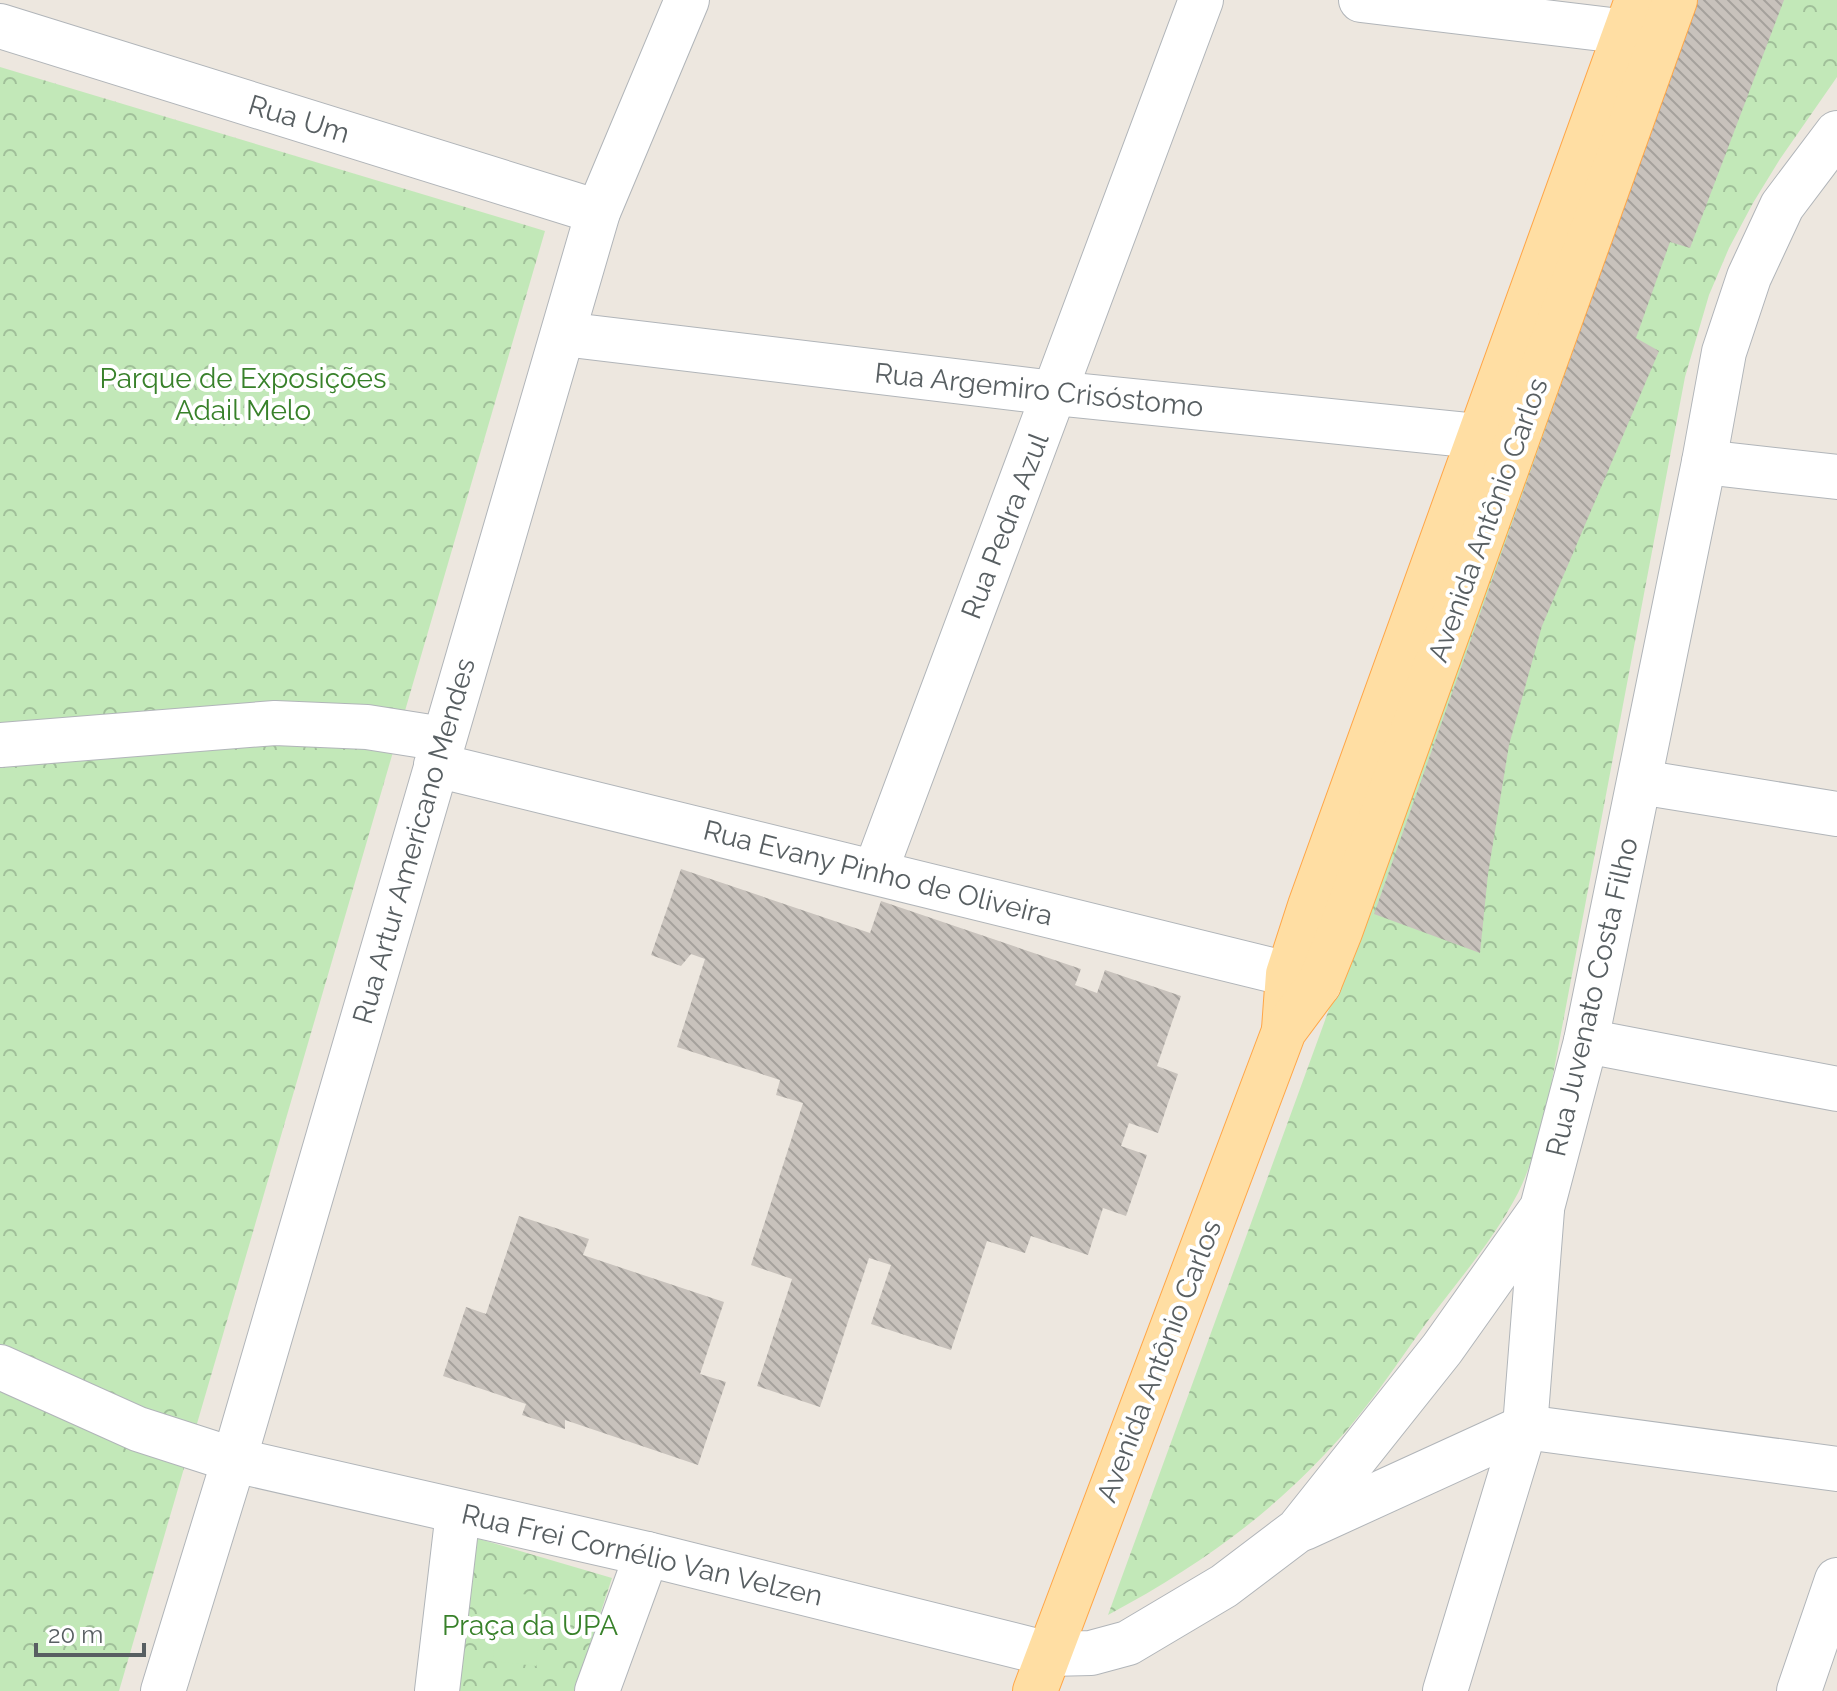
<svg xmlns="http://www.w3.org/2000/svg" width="1837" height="1691" font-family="Raleway,sans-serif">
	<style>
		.forest { fill: url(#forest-crowns) }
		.pitch { fill: #c2e8b8 }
		.building { fill: url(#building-back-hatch) }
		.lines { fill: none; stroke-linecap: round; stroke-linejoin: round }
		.minor-casing { stroke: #b1b5b9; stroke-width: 46 }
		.major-casing { stroke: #ffa647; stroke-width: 46 }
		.minor { stroke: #fff; stroke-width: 44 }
		.major { stroke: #ffdea3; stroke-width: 44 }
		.labels { text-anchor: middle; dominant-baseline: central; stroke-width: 8; stroke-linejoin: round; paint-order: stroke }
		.street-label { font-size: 28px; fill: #585f62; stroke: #fff }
		.park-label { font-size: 28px; fill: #38812a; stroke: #fff }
	</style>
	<defs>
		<pattern id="forest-crowns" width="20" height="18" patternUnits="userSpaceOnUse" patternTransform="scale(2)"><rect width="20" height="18" fill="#c2e8b8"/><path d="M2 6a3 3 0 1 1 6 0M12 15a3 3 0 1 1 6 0" fill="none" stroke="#a0bf99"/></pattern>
		<pattern id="building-back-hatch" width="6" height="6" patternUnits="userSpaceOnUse" patternTransform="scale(2)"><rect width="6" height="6" fill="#c8c2bc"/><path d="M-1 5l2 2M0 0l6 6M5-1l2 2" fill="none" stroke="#a5a19c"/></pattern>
	</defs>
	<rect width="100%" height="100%" fill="#ede7df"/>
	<!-- forest -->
	<g class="forest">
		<path d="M1690,0H1837V77L1780,159L1753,203L1729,248L1709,295L1685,377L1546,1112C1538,1139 1531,1167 1518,1193C1494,1239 1459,1280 1427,1322C1401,1358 1376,1396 1347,1430C1276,1511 1203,1564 1108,1615L1366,908Z"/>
		<path d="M0,67L545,231L119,1691H0Z"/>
		<path d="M476,1538L612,1578L575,1691H459Z"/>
	</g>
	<!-- pitch -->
	<path class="pitch" d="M499,1592L543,1596L536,1666L493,1661Z"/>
	<!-- building -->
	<g class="building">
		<path d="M1697,0H1784L1690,248L1670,242L1636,338L1659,351L1542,626L1509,745L1488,874L1480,953L1374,914Z"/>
		<path d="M681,869L870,933L881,901L1081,969L1075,985L1097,993L1105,970L1181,996L1157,1066L1178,1074L1158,1133L1129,1123L1121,1146L1147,1155L1126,1216L1103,1208L1088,1255L1031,1236L1025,1253L987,1241L951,1350L871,1324L891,1265L869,1258L820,1407L757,1386L792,1279L751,1265L803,1103L776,1095L780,1080L677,1047L705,959L691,954L681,966L651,955Z"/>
		<path d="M519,1216L589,1239L583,1255L724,1302L700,1374L726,1382L698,1465L565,1420V1429L522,1415L526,1404L443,1376L466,1307L486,1314Z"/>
	</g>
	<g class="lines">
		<!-- minor casing -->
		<g class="minor-casing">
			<g id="minor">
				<path d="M1361,0L1661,36"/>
				<path d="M0,26L598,212"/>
				<path d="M563,334L1054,393L1516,440"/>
				<path d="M1704,462L1837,477"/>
				<path d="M0,745L275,723L367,727L443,739"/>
				<path d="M436,765L1288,974L1319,984"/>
				<path d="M1640,782L1837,814"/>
				<path d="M875,872L1201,0"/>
				<path d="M1586,1041L1837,1089"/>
				<path d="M0,1367L138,1429L234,1460L647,1554L1049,1654L1091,1653L1128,1643L1224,1586L1298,1530L1442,1349L1542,1208L1586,1041L1704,462L1724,352L1749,277L1782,206L1837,133"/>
				<path d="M1304,1528L1525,1427L1837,1469"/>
				<path d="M163,1691L234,1460L598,212L687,0"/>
				<path d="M437,1691L458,1512"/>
				<path d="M597,1691L647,1554"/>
				<path d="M1445,1691L1525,1427L1542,1210"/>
				<path d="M1799,1691L1837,1580"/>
			</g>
		</g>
		<!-- major casing -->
		<g class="major-casing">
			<g id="major">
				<path d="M1284,1029L1288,974L1310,906L1637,0"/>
				<path d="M1035,1691L1284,1031L1319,984L1340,932L1675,0"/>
			</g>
		</g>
		<!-- minor -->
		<use href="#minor" class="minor"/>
		<!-- major -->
		<use href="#major" class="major"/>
	</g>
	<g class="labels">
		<!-- street labels -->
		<g class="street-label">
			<text transform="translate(299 119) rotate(17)">Rua Um</text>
			<text transform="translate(1039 390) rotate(6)">Rua Argemiro Crisóstomo</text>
			<text transform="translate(1488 520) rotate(-70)">Avenida Antônio Carlos</text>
			<text transform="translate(1005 526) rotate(-69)">Rua Pedra Azul</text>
			<text transform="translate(414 841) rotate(-74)">Rua Artur Americano Mendes</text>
			<text transform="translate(878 873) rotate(14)">Rua Evany Pinho de Oliveira</text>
			<text transform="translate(1592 997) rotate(-77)">Rua Juvenato Costa Filho</text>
			<text transform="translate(1159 1361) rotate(-69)">Avenida Antônio Carlos</text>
			<text transform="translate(642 1555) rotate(13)">Rua Frei Cornélio Van Velzen</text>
		</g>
		<!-- park labels -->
		<g class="park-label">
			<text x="243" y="378">Parque de Exposições<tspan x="243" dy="32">Adail Melo</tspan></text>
			<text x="530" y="1625">Praça da UPA</text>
		</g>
	</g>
	<!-- scale -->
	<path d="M36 1643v12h108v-12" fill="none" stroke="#585f62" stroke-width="4"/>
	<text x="48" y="1643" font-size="24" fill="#585f62" stroke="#ffffff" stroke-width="6" paint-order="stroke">20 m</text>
</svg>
